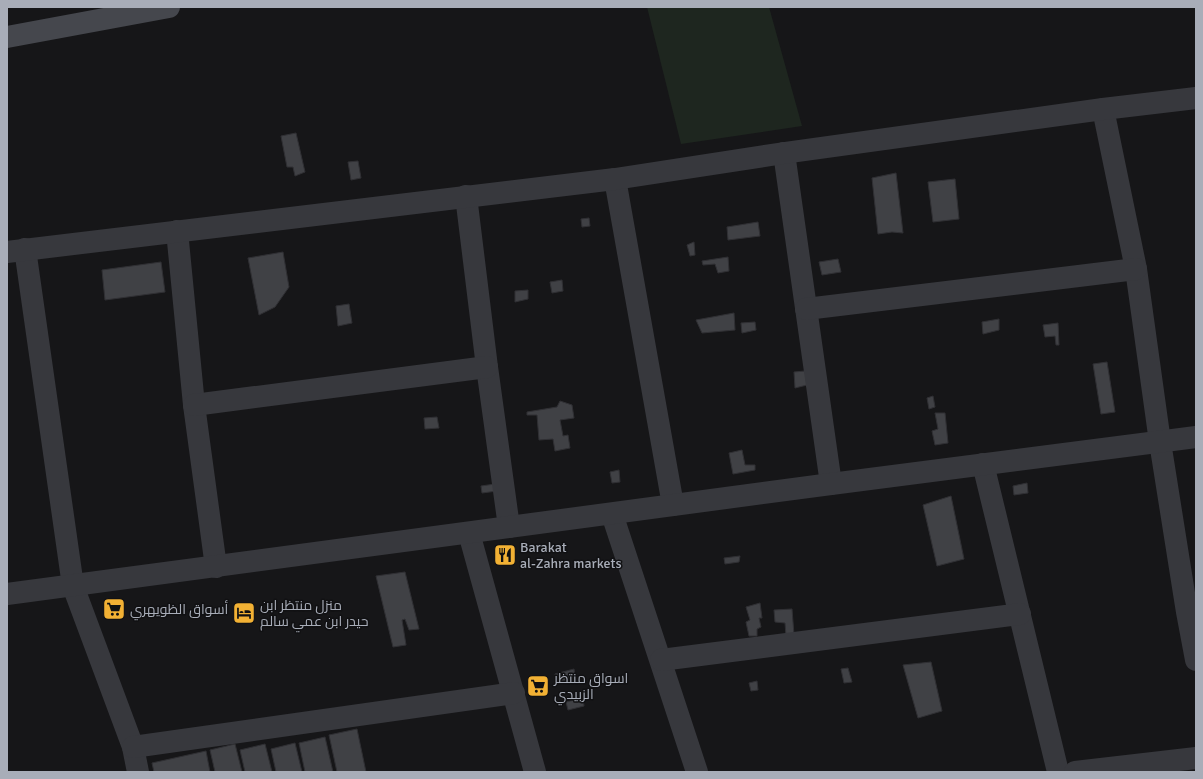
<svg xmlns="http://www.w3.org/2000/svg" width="1203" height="779" font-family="Signika,Cairo,sans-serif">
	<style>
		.park { fill: #1e261f }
		.building { fill: #404145; stroke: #303034 }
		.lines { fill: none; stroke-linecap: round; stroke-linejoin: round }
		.minor { stroke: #37383d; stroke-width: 22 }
		.secondary { stroke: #45474d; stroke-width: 22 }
		.labels { text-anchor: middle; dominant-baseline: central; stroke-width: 3; stroke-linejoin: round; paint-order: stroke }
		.poi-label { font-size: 14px; fill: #a8adb8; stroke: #111113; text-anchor: start }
	</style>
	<rect width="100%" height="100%" fill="#161618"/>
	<!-- park -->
	<path class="park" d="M647,7H769L802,126L681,144Z"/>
	<!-- building -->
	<g class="building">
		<path d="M296,133L305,172L295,176L293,167H287L281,136Z"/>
		<path d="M358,161L361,178L351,180L348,162Z"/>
		<path d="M896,173L903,233L892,232L878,234L872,178Z"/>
		<path d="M955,179L959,219L933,222L928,182Z"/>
		<path d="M589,218L590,226L582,227L581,219Z"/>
		<path d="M758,222L760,236L728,240L727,227Z"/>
		<path d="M694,242L695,255L690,256L687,245Z"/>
		<path d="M283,252L289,287L275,307L259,315L248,258Z"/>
		<path d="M728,257L729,271L718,273L715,264L703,265L702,261Z"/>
		<path d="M838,259L841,272L822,275L819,262Z"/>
		<path d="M161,262L165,292L105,300L102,270Z"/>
		<path d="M562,280L563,291L552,293L550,282Z"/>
		<path d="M528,290V299L515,302V291Z"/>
		<path d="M349,304L352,323L338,326L336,306Z"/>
		<path d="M734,313L735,330L702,333L696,320Z"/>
		<path d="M999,319V330L983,334L982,322Z"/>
		<path d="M755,322L756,330L742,333L741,323Z"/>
		<path d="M1058,323L1059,345H1056L1055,336L1045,337L1043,325Z"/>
		<path d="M1107,362L1115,412L1101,414L1093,364Z"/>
		<path d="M805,371L807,385L795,388L794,372Z"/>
		<path d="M933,396L935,407L929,409L927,398Z"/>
		<path d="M560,401L572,405L574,418L560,420L563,436L568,435L570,448L555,451L553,439L539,440L537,415H527V412L557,407Z"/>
		<path d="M935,413H945L948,443L935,445L932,431L938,429Z"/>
		<path d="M437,417L439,428L425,429L424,418Z"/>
		<path d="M742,450L745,465H755V470L733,474L729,453Z"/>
		<path d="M619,470L620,482L612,483L610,472Z"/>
		<path d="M1027,483L1028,493L1014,495L1013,486Z"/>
		<path d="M495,484L497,491L482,493L481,486Z"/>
		<path d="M951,496L964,559L937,566L923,505Z"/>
		<path d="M740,556L739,562L725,564L724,558Z"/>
		<path d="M405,572L419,629L409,630L405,619L402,620L406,645L393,647L376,576Z"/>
		<path d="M760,603L762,618H759L761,627L757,629V636H749L746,622L750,620L746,607Z"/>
		<path d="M792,609L794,635L786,636L785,623L775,622L774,610Z"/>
		<path d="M931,662L942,711L918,718L903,665Z"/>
		<path d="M848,668L852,682L844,683L841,669Z"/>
		<path d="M574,669L575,678L556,684L555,674Z"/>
		<path d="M757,681L758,690L751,691L749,683Z"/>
		<path d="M583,698L584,706L568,710L566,702Z"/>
		<path d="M357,729L366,772H337L329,735Z"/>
		<path d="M325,737L333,772H305L299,743Z"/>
		<path d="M295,743L302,772H276L271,749Z"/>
		<path d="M235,744L242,772H215L210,750Z"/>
		<path d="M265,744L272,772H245L240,750Z"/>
		<path d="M206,751L210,772H154L152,763Z"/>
	</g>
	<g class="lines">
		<!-- minor -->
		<g class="minor">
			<path d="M1103,109L1136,269L1160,442L1187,612L1196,660"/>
			<path d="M784,153L831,484"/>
			<path d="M615,179L673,505"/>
			<path d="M466,196L487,367L509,527"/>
			<path d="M177,231L194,405L216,567"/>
			<path d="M25,249L73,586L133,747L138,772"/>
			<path d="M7,252L615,179L784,153L1103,109L1196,98"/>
			<path d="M806,309L1136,269"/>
			<path d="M194,405L487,367"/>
			<path d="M983,464L1058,772"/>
			<path d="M612,514L697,772"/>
			<path d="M469,533L535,772"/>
			<path d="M7,594L831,484L1196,437"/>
			<path d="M661,660L1020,614"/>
			<path d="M133,747L514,693"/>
			<path d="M1075,772L1196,758"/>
		</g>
		<!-- secondary -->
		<path class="secondary" d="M7,37L169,7"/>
	</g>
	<!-- icons -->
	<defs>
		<g id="restaurant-square" transform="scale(1.15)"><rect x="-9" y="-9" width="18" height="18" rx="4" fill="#f2b134" stroke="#111113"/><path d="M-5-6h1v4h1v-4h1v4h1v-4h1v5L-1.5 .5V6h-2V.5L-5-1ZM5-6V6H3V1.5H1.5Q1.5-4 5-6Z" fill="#111"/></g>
		<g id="supermarket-square" transform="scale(1.15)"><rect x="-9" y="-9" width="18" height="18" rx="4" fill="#f2b134" stroke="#111113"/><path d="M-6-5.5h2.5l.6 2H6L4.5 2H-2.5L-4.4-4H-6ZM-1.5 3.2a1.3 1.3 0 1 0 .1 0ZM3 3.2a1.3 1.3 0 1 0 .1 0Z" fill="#111"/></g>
		<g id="hotel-square" transform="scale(1.15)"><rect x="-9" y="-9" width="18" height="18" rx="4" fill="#f2b134" stroke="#111113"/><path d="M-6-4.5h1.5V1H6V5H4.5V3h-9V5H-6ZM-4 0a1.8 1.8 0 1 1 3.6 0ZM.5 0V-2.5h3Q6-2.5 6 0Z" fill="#111"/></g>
	</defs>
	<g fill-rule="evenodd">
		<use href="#restaurant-square" x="505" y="555"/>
		<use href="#supermarket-square" x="114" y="609"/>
		<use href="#hotel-square" x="244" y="613"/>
		<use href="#supermarket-square" x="538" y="686"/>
	</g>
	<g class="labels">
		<!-- poi labels -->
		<g class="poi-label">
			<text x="520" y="547">Barakat<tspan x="520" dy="16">al-Zahra markets</tspan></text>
			<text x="260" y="605">منزل منتظر ابن<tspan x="260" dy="16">حيدر ابن عمي سالم</tspan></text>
			<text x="130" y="609">أسواق الظويهري</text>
			<text x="554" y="678">اسواق منتظر<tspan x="554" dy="16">الزبيدي</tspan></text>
		</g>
	</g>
	<!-- border -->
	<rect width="1203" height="779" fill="none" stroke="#a8adb8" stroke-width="16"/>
</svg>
